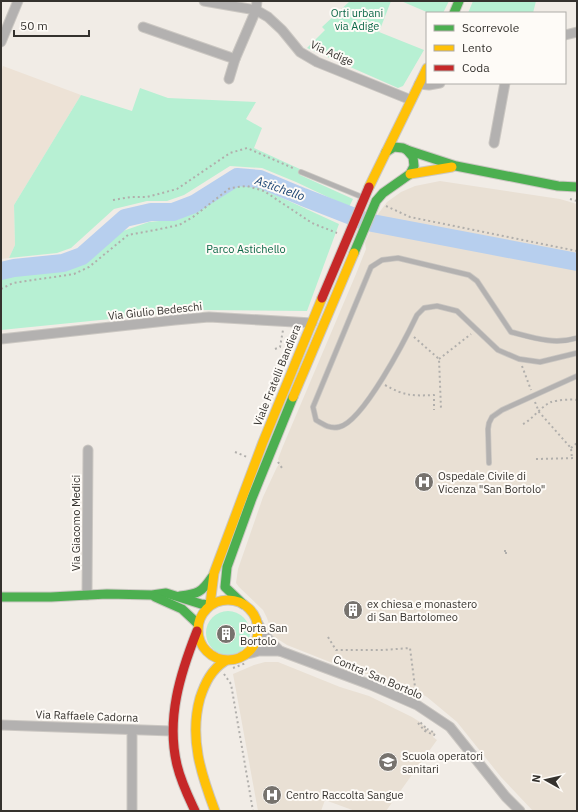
<svg xmlns="http://www.w3.org/2000/svg" width="578" height="812" font-family="'IBM Plex Sans',sans-serif">
	<style>
		.industrial { fill: #ede2d6 }
		.built { fill: #e9e0d4 }
		.green { fill: #b7f0d3 }
		.lines { fill: none; stroke-linecap: round; stroke-linejoin: round }
		.river { stroke: #b7cfee; stroke-width: 18 }
		.lane-casing { stroke: #cbc7c2; stroke-width: 6 }
		.street-casing { stroke: #cbc7c2; stroke-width: 11 }
		.fast-casing { stroke: #cbc7c2; stroke-width: 11 }
		.slow-casing { stroke: #cbc7c2; stroke-width: 11 }
		.jam-casing { stroke: #cbc7c2; stroke-width: 11 }
		.path { stroke: #b1afac; stroke-width: 2; stroke-dasharray: 2 3; stroke-linecap: butt }
		.lane { stroke: #b3b1b0; stroke-width: 4.5 }
		.street { stroke: #b3b1b0; stroke-width: 9 }
		.fast { stroke: #4caf50; stroke-width: 9 }
		.slow { stroke: #ffc107; stroke-width: 9 }
		.jam { stroke: #c62828; stroke-width: 9 }
		.labels { text-anchor: middle; dominant-baseline: central; stroke-width: 4; stroke-linejoin: round; paint-order: stroke }
		.park-label { font-size: 11px; fill: #0d6848; stroke: #fefbf7 }
		.street-label { font-size: 11px; fill: #35322e; stroke: #fefbf7 }
		.poi-label { font-size: 11px; fill: #35322e; stroke: #fefbf7; text-anchor: start }
		.water-label { font-size: 12px; font-style: italic; fill: #174171; stroke: #fefbf7 }
	</style>
	<rect width="100%" height="100%" fill="#f1ece6"/>
	<!-- industrial -->
	<path class="industrial" d="M3,66L81,95L14,205L15,245L9,258L1,259V73Z"/>
	<!-- built -->
	<g class="built">
		<path d="M440,181L560,199L577,204V811H533L501,777L457,722L427,697L404,685L340,666L287,645L273,636L267,618L263,610L239,587L236,583L238,569L263,497L277,467L280,463L278,459L283,446L356,274L366,249L365,243L378,214L387,202L401,192L415,186Z"/>
		<path d="M265,662H278L340,687L369,696L412,717L420,722L427,729L435,733L433,737L437,740L386,811H355L325,800L321,811H258L233,674L254,665Z"/>
	</g>
	<!-- green -->
	<g class="green">
		<path d="M350,1H391L379,32L424,50L403,86L398,88L307,48L325,30L322,27Z"/>
		<path d="M401,1H449L443,13H429Z"/>
		<path d="M473,1H536L533,13H468Z"/>
		<path d="M140,88L168,98L256,102L246,119L262,128L254,148L302,170L300,175L353,199L349,207L296,182L262,168L230,166L184,195L167,201H147L114,209L71,248L57,253L9,258L15,245L14,205L81,95L132,111Z"/>
		<path d="M245,182L256,186L339,224L307,311L200,310L1,330V278L81,264L117,233L149,222L180,219L230,186Z"/>
		<circle cx="228" cy="633" r="22"/>
	</g>
	<g class="lines">
		<!-- river -->
		<path class="river" d="M1,271L14,268L63,263L82,256L125,218L151,212H173L194,204L237,177L260,179L303,197L367,222L577,262"/>
		<!-- lane casing -->
		<g class="lane-casing">
			<g id="lane">
				<path d="M301,172L362,197"/>
				<path d="M577,338C554,345 534,338 511,332L477,281L469,275L398,258L382,260L371,267L313,407L316,420C324,425 330,429 339,427C363,422 406,338 417,315L424,308L437,306L457,311L498,350L519,359L540,362L577,353"/>
				<path d="M489,463L488,429L489,423L492,417L502,410L577,376"/>
			</g>
		</g>
		<!-- street casing -->
		<g class="street-casing">
			<g id="street">
				<path d="M204,1L256,10L268,17L282,30L300,52L317,62L411,100"/>
				<path d="M143,27L235,59"/>
				<path d="M565,35L577,32"/>
				<path d="M1,42L18,1"/>
				<path d="M229,79L235,59L256,10L257,1"/>
				<path d="M419,84L429,85L440,83"/>
				<path d="M494,143L505,83"/>
				<path d="M1,339L175,320L209,317L312,323"/>
				<path d="M87,595L88,450"/>
				<path d="M257,622C263,634 270,642 280,651L371,685L417,705L450,727L506,797L520,811"/>
				<path d="M247,654L259,651H280"/>
				<path d="M1,725L172,731"/>
				<path d="M132,730V811"/>
			</g>
		</g>
		<!-- fast casing -->
		<g class="fast-casing">
			<g id="fast">
				<path d="M454,13L459,1"/>
				<path d="M407,150L456,166L558,186L577,187"/>
				<path d="M354,253L376,201L383,193L410,174L414,166L413,157L407,150L403,148L394,147L386,152"/>
				<path d="M180,596C198,594 202,592 212,577"/>
				<path d="M1,597H51L107,594L152,595L166,593L201,604L210,605"/>
				<path d="M155,597L182,609L198,624"/>
				<path d="M243,604L225,587L227,567L252,498L293,397"/>
			</g>
		</g>
		<!-- slow casing -->
		<g class="slow-casing">
			<g id="slow">
				<path d="M410,174L452,167"/>
				<path d="M369,187L427,68"/>
				<path d="M293,397L354,253"/>
				<circle cx="228" cy="630" r="30"/>
				<path d="M210,605L214,573L263,442L322,298"/>
				<path d="M215,811C201,774 189,738 200,698C205,683 211,670 225,661"/>
			</g>
		</g>
		<!-- jam casing -->
		<g class="jam-casing">
			<g id="jam">
				<path d="M322,298L369,187"/>
				<path d="M195,811C188,796 181,782 177,765C166,719 180,674 197,631"/>
			</g>
		</g>
		<!-- path -->
		<g class="path">
			<path d="M570,199L577,201"/>
			<path d="M113,200L131,197H147L177,189L230,153L247,148L295,169"/>
			<path d="M386,206L410,217L577,251"/>
			<path d="M1,289L13,283L74,274L89,267L128,235L155,230L179,225L193,217L230,188L247,186L264,191L312,223L337,233"/>
			<path d="M414,337L439,359L441,409"/>
			<path d="M275,349L280,347L283,330"/>
			<path d="M439,359L471,334"/>
			<path d="M522,366L531,390"/>
			<path d="M385,385C405,396 412,396 434,395V410"/>
			<path d="M535,402L539,412L571,448L572,459"/>
			<path d="M523,424C533,419 540,407 551,402C557,400 571,399 577,400"/>
			<path d="M571,448L577,443"/>
			<path d="M235,452L247,457"/>
			<path d="M536,459L577,458"/>
			<path d="M278,462L282,468"/>
			<rect x="504" y="551" width="3" height="2"/>
			<path d="M328,637L336,650H384L410,648L415,687"/>
			<path d="M233,668L246,663"/>
			<path d="M224,674L231,684L253,811"/>
			<path d="M425,731L427,729L420,722L418,723L425,731L434,735L435,733L427,729"/>
		</g>
		<!-- lane -->
		<use href="#lane" class="lane"/>
		<!-- street -->
		<use href="#street" class="street"/>
		<!-- fast -->
		<use href="#fast" class="fast"/>
		<!-- slow -->
		<use href="#slow" class="slow"/>
		<!-- jam -->
		<use href="#jam" class="jam"/>
	</g>
	<!-- icons -->
	<defs>
		<g id="hospital-disc" transform="scale(1)"><circle r="9.5" fill="#77736e" stroke="#fefbf7"/><path d="M-5-5h3v3.5h4V-5h3V5h-3V1.5h-4V5h-3Z" fill="#fff"/></g>
		<g id="building-disc" transform="scale(1)"><circle r="9.5" fill="#77736e" stroke="#fefbf7"/><path d="M-4-6H4V6H1V3H-1V6H-4ZM-2.5-4.3h1.7v1.8h-1.7ZM.8-4.3h1.7v1.8H.8ZM-2.5-1h1.7V.8h-1.7ZM.8-1h1.7V.8H.8Z" fill="#fff"/></g>
		<g id="school-disc" transform="scale(1)"><circle r="9.5" fill="#77736e" stroke="#fefbf7"/><path d="M0-5L7-2L0 1L-7-2ZM-4 1L0 2.5L4 1V4Q0 6-4 4Z" fill="#fff"/></g>
	</defs>
	<g fill-rule="evenodd">
		<use href="#hospital-disc" x="424" y="482"/>
		<use href="#building-disc" x="353" y="610"/>
		<use href="#building-disc" x="226" y="634"/>
		<use href="#school-disc" x="388" y="762"/>
		<use href="#hospital-disc" x="272" y="795"/>
	</g>
	<g class="labels">
		<!-- park labels -->
		<g class="park-label">
			<text x="357" y="13">Orti urbani<tspan x="357" dy="13">via Adige</tspan></text>
			<text x="246" y="249">Parco Astichello</text>
		</g>
		<!-- street labels -->
		<g class="street-label">
			<text transform="translate(332 53) rotate(24)">Via Adige</text>
			<text transform="translate(155 311) rotate(-6)">Via Giulio Bedeschi</text>
			<text transform="translate(277 375) rotate(-68)">Viale Fratelli Bandiera</text>
			<text transform="translate(76 523) rotate(-90)">Via Giacomo Medici</text>
			<text transform="translate(378 677) rotate(23)">Contra' San Bortolo</text>
			<text transform="translate(87 716) rotate(2)">Via Raffaele Cadorna</text>
		</g>
		<!-- poi labels -->
		<g class="poi-label">
			<text x="438" y="476">Ospedale Civile di<tspan x="438" dy="13">Vicenza "San Bortolo"</tspan></text>
			<text x="367" y="604">ex chiesa e monastero<tspan x="367" dy="13">di San Bartolomeo</tspan></text>
			<text x="240" y="628">Porta San<tspan x="240" dy="13">Bortolo</tspan></text>
			<text x="402" y="756">Scuola operatori<tspan x="402" dy="13">sanitari</tspan></text>
			<text x="286" y="795">Centro Raccolta Sangue</text>
		</g>
		<!-- water labels -->
		<g class="water-label">
			<text transform="translate(280 188) rotate(19)">Astichello</text>
		</g>
	</g>
	<!-- border -->
	<rect width="578" height="812" fill="none" stroke="#35322e" stroke-width="4"/>
	<!-- legend -->
	<rect x="426" y="12" width="140" height="72" fill="#fefbf7" stroke="#aeaba7"/>
	<rect x="434" y="25" width="20" height="6" fill="#4caf50" stroke="#aeaba7"/>
	<text x="462" y="32" font-size="12" fill="#35322e">Scorrevole</text>
	<rect x="434" y="45" width="20" height="6" fill="#ffc107" stroke="#aeaba7"/>
	<text x="462" y="52" font-size="12" fill="#35322e">Lento</text>
	<rect x="434" y="65" width="20" height="6" fill="#c62828" stroke="#aeaba7"/>
	<text x="462" y="72" font-size="12" fill="#35322e">Coda</text>
	<!-- north arrow -->
	<g transform="translate(546 780) rotate(278)" stroke="#fefbf7" stroke-width="3" paint-order="stroke">
	<path d="M0-3L7 15L0 10L-7 15Z" fill="#35322e"/>
	<text y="-6" font-size="11" font-weight="bold" text-anchor="middle" fill="#35322e">N</text>
	</g>
	<!-- scale -->
	<path d="M14 30v6h75v-6" fill="none" stroke="#35322e" stroke-width="2"/>
	<text x="20" y="30" font-size="12" fill="#35322e" stroke="#fefbf7" stroke-width="3" paint-order="stroke">50 m</text>
</svg>
